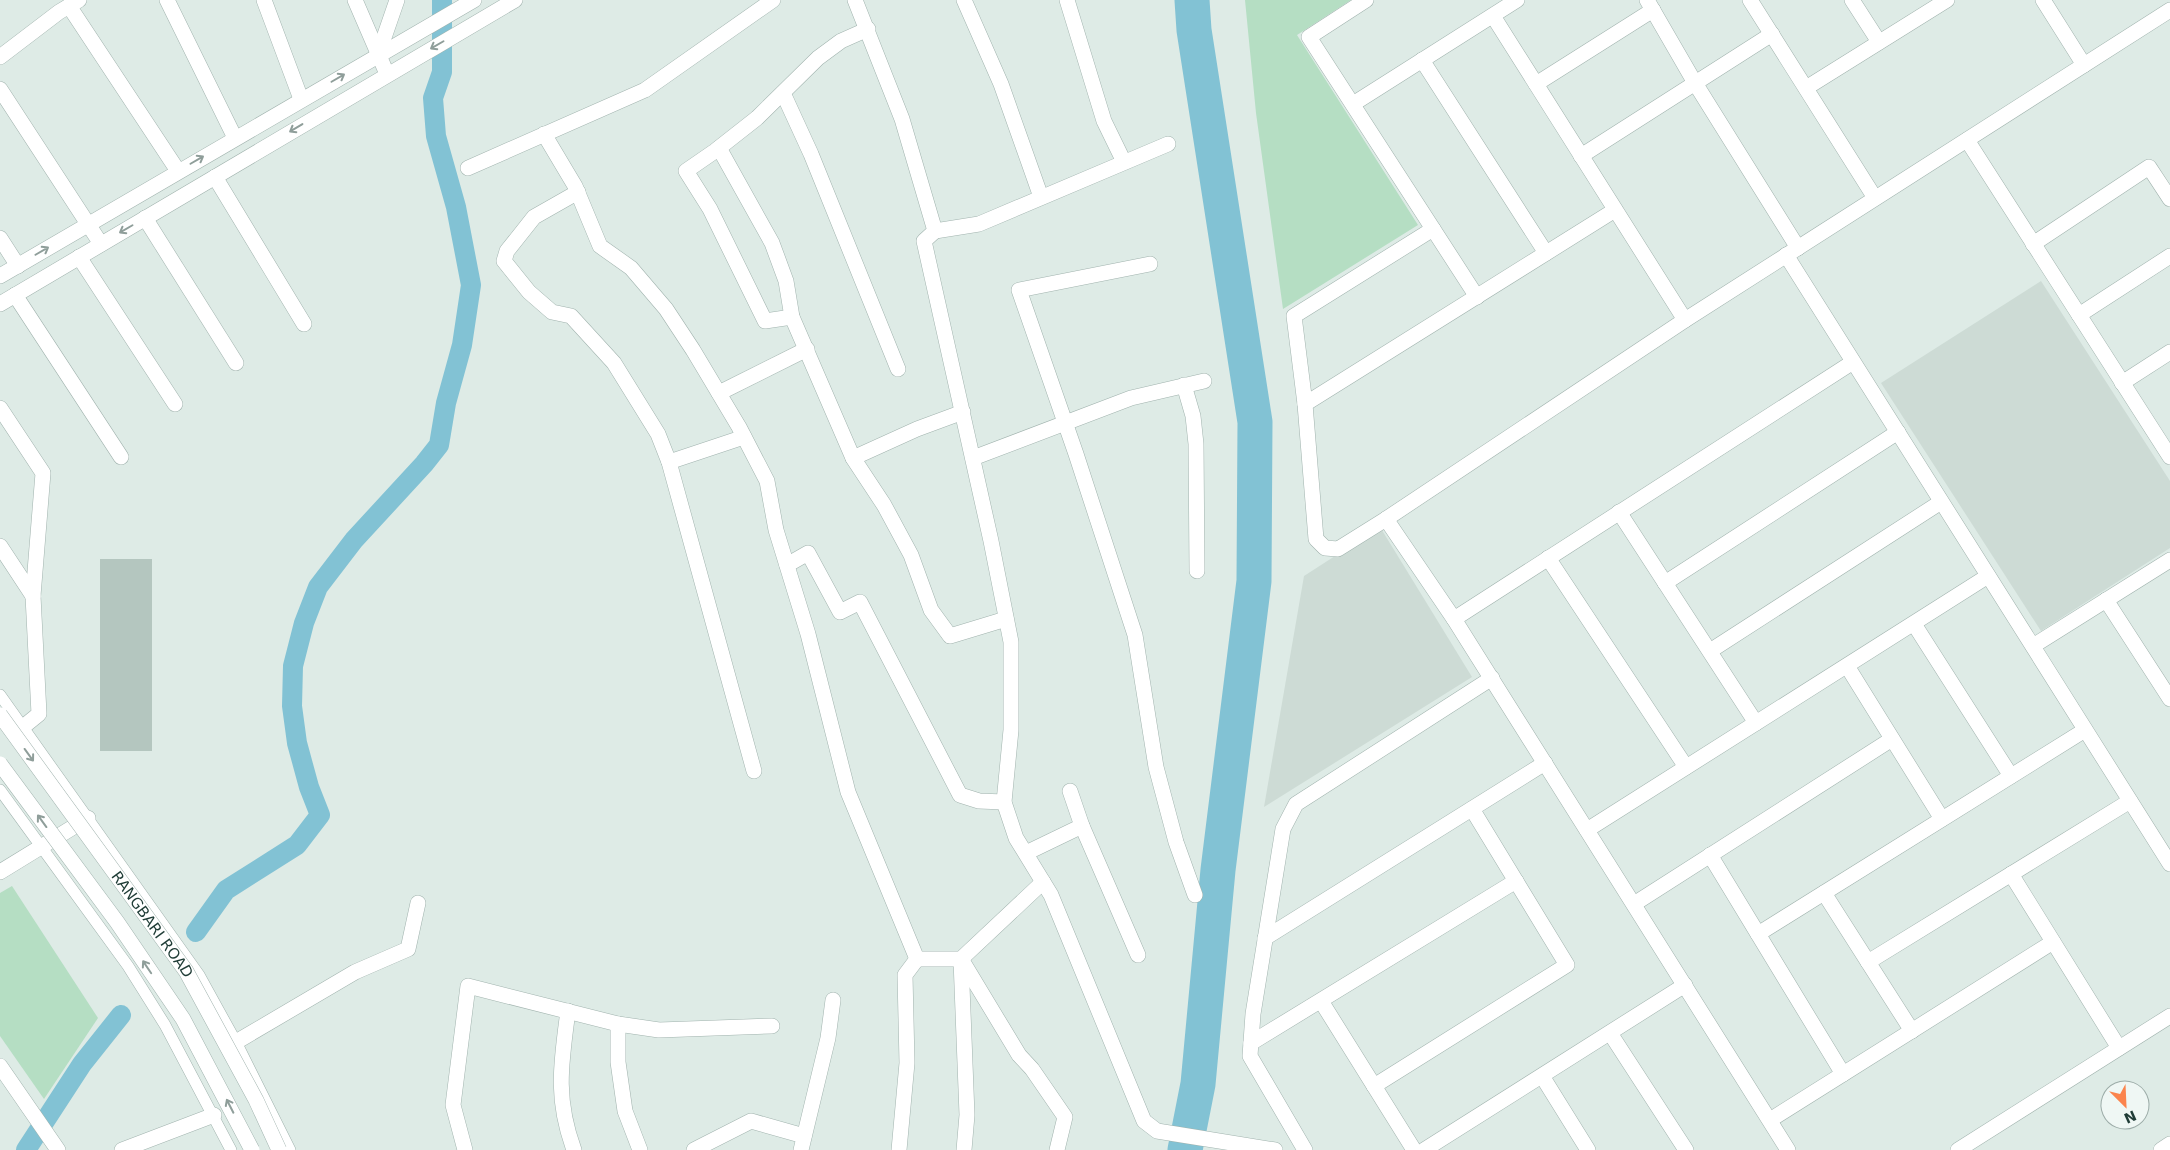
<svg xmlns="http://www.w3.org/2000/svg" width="2170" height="1150" font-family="'DejaVu Sans',sans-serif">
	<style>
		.built { fill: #cddbd5 }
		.green { fill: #b5dec3 }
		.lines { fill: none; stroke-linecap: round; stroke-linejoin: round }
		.canal { stroke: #82c2d4; stroke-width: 20 }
		.river { stroke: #82c2d4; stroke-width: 35 }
		.building { fill: #b4c6bf }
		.service-casing { stroke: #a1b3ae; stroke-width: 12 }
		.minor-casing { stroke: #a1b3ae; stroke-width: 16 }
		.tertiary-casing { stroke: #a1b3ae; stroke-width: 16 }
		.service { stroke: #fff; stroke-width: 11 }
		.minor { stroke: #fff; stroke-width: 15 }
		.tertiary { stroke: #fff; stroke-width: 15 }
		.tertiary-bridge-casing { stroke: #a1b3ae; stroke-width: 16; stroke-linecap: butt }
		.tertiary-bridge { stroke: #fff; stroke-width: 15 }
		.oneway { stroke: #8f9e9a }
		.labels { text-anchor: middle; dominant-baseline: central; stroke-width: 4; stroke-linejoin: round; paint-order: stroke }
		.street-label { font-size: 15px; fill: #1f3c36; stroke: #eff7f4 }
	</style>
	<rect width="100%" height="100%" fill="#deebe6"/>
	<!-- built -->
	<g class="built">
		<path d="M2041,281L2170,481V548L2041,631L1881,383Z"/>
		<path d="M1380,527L1472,677L1264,807L1304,576Z"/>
	</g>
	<!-- green -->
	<g class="green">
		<path d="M1245,0H1351L1297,35L1418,225L1283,309L1256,113Z"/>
		<path d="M12,886L98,1018L44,1099L0,1036V893Z"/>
	</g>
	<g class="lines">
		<!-- canal -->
		<g class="canal">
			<path d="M196,932L226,890L297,845L320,815L309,787L297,743L292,706L293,666L304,623L318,587L354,540L424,464L439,445L446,403L462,345L471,285L456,207L436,136L433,98L442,72V0"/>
			<path d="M26,1150L82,1064L121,1015"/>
		</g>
		<!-- river -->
		<path class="river" d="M1185,1150L1198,1084L1218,870L1254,581L1255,422L1194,30L1192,0"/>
	</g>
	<!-- building -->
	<rect class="building" x="100" y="559" width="52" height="192"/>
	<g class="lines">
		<!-- service casing -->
		<g class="service-casing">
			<g id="service">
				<path d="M0,695L199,975L236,1042L290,1150"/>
				<path d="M0,790L128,966L165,1025L231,1150"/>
			</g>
		</g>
		<!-- minor casing -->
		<g class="minor-casing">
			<g id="minor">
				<path d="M167,0L235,138"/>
				<path d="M264,0L301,99"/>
				<path d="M355,0L387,74"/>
				<path d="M855,0L902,119L935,231L924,241L991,541L1011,642V730L1004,802L1016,838L1051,895L1144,1121L1157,1131L1275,1150"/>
				<path d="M964,0L1001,84L1041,197"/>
				<path d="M1067,0L1104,121L1124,162"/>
				<path d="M1366,0L1309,37L1477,297"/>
				<path d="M1647,0L1695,83L1798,248"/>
				<path d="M1750,0L1875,198"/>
				<path d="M1852,0L1879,42"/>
				<path d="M2043,0L2084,65"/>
				<path d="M69,6L178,171"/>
				<path d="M1493,16L1685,320"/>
				<path d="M378,55L397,0"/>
				<path d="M0,57L59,12L79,0"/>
				<path d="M1422,60L1546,253"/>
				<path d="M1536,84L1653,10"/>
				<path d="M1806,88L1947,0"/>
				<path d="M0,89L101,244"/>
				<path d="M783,93L811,154L898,369"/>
				<path d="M1353,104L1517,0"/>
				<path d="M544,134L575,186L600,246L631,268L666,309L693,350L739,427L767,481L776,530L808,634L848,792L917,959H961L1043,882"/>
				<path d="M1967,140L2170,457"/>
				<path d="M719,148L772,243L786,281L792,317L853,458L884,505L911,555L931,610L950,636L1006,619"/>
				<path d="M1581,156L1772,34"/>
				<path d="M468,168L645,90L773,0"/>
				<path d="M215,177L304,324"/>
				<path d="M578,192L534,217L507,251L504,261L529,292L552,312L571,316L614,363L658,434L669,462L754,771"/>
				<path d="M145,218L236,363"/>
				<path d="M1433,229L1294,316L1305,404L1316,539L1325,548L1338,549L1386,519L1685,320L2170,10"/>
				<path d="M935,231L979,224L1168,144"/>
				<path d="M0,238L18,266"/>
				<path d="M2033,244L2149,167L2170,199"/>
				<path d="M1786,255L2170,864"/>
				<path d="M79,257L175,404"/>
				<path d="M1150,264L1019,290L1076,454L1135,635L1156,767L1176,842L1195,895"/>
				<path d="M15,295L121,457"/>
				<path d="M2079,315L2170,256"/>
				<path d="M792,317L765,321L710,209L686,171L715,151L757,118L818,58L841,41L868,29"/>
				<path d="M2122,383L2170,352"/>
				<path d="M1184,385L1193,416L1196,444L1197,571"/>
				<path d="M719,393L807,349"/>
				<path d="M1305,404L1615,210"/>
				<path d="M0,408L43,473L33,596L39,714L23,727"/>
				<path d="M853,458L917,429L963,412"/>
				<path d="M973,458L1131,398L1204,381"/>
				<path d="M669,462L744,437"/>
				<path d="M1619,512L1756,723"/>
				<path d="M1386,519L1454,619L1788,1150"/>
				<path d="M0,546L33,596"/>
				<path d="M1548,558L1686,767"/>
				<path d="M787,565L808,553L840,612L860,602L960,795L979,801L1004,802"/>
				<path d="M1665,583L1898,432"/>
				<path d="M2106,600L2170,699"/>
				<path d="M1454,619L1853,362"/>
				<path d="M1914,624L2011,776"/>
				<path d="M2033,646L2170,560"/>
				<path d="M1710,651L1941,502"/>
				<path d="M1847,666L1942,819"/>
				<path d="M1070,791L1082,826L1138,955"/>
				<path d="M1587,830L1988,576"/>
				<path d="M1026,853L1082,826"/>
				<path d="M1710,855L1843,1074"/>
				<path d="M0,872L88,818"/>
				<path d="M2011,874L2119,1048"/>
				<path d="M1824,893L1912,1031"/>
				<path d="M1634,904L1892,739"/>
				<path d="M1758,934L2085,730"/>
				<path d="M1265,938L1545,763"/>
				<path d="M961,959L1019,1055L1032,1069L1065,1117L1057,1150"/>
				<path d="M961,960L967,1115L964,1150"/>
				<path d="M1868,962L2130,801"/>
				<path d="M1321,1001L1414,1150"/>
				<path d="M568,1011C561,1064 555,1098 574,1150"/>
				<path d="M618,1024V1062L625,1111L640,1150"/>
				<path d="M1610,1033L1686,1150"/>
				<path d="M236,1042L355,972L408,949L418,903"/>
				<path d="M1251,1043L1516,881"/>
				<path d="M0,1066L58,1150"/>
				<path d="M1542,1076L1588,1150"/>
				<path d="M1374,1086L1567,965L1472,809"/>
				<path d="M1770,1120L2053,942"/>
				<path d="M122,1150L214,1115"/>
				<path d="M465,1150L453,1105L468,986L618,1024L659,1030L772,1026"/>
				<path d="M694,1150L751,1121L804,1136"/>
				<path d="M801,1150L828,1038L833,1000"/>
				<path d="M899,1150L907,1063L905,975L917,959"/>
				<path d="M1305,1150L1250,1056L1253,1014L1283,829L1296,804L1492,678"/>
				<path d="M1424,1150L1685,985"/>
				<path d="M1958,1150L2170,1016"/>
				<path d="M2161,1150L2170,1144"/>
			</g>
		</g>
		<!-- tertiary casing -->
		<g class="tertiary-casing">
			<g id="tertiary">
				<path d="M0,276L474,0"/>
				<path d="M0,304L515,0"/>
			</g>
		</g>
		<!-- service -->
		<use href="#service" class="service"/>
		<!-- minor -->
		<use href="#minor" class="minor"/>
		<!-- tertiary -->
		<use href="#tertiary" class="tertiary"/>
		<!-- tertiary-bridge casing -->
		<g class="tertiary-bridge-casing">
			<g id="tertiary-bridge">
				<path id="s1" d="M0,715L186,971L256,1100L279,1150"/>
				<path d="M0,764L117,922L183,1019L252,1150"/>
			</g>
		</g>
		<!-- tertiary-bridge -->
		<use href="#tertiary-bridge" class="tertiary-bridge"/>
	</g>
	<!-- one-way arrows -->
	<defs><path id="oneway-shaft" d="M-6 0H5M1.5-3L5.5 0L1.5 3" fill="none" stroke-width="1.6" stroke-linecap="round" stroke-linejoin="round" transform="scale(1.25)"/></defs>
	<g class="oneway">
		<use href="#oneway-shaft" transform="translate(437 45) rotate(150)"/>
		<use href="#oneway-shaft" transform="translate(338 78) rotate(-30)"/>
		<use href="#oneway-shaft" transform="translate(296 128) rotate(149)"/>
		<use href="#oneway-shaft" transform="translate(197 160) rotate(-30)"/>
		<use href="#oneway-shaft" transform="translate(126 229) rotate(150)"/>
		<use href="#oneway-shaft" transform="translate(42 251) rotate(-30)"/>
		<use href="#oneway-shaft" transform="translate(29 755) rotate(54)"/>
		<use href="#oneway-shaft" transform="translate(42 821) rotate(-126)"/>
		<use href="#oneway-shaft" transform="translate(147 967) rotate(-124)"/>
		<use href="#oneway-shaft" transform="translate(230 1106) rotate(-117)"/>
	</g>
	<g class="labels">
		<!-- street labels -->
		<g class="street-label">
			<text stroke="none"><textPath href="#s1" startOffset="259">RANGBARI ROAD</textPath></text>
		</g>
	</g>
	<!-- north arrow -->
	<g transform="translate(2125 1105) rotate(156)"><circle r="24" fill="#eff7f4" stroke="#9caca8"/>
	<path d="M0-4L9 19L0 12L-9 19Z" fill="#fb844d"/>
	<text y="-8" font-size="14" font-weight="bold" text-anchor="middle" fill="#1f3c36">N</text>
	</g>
</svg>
